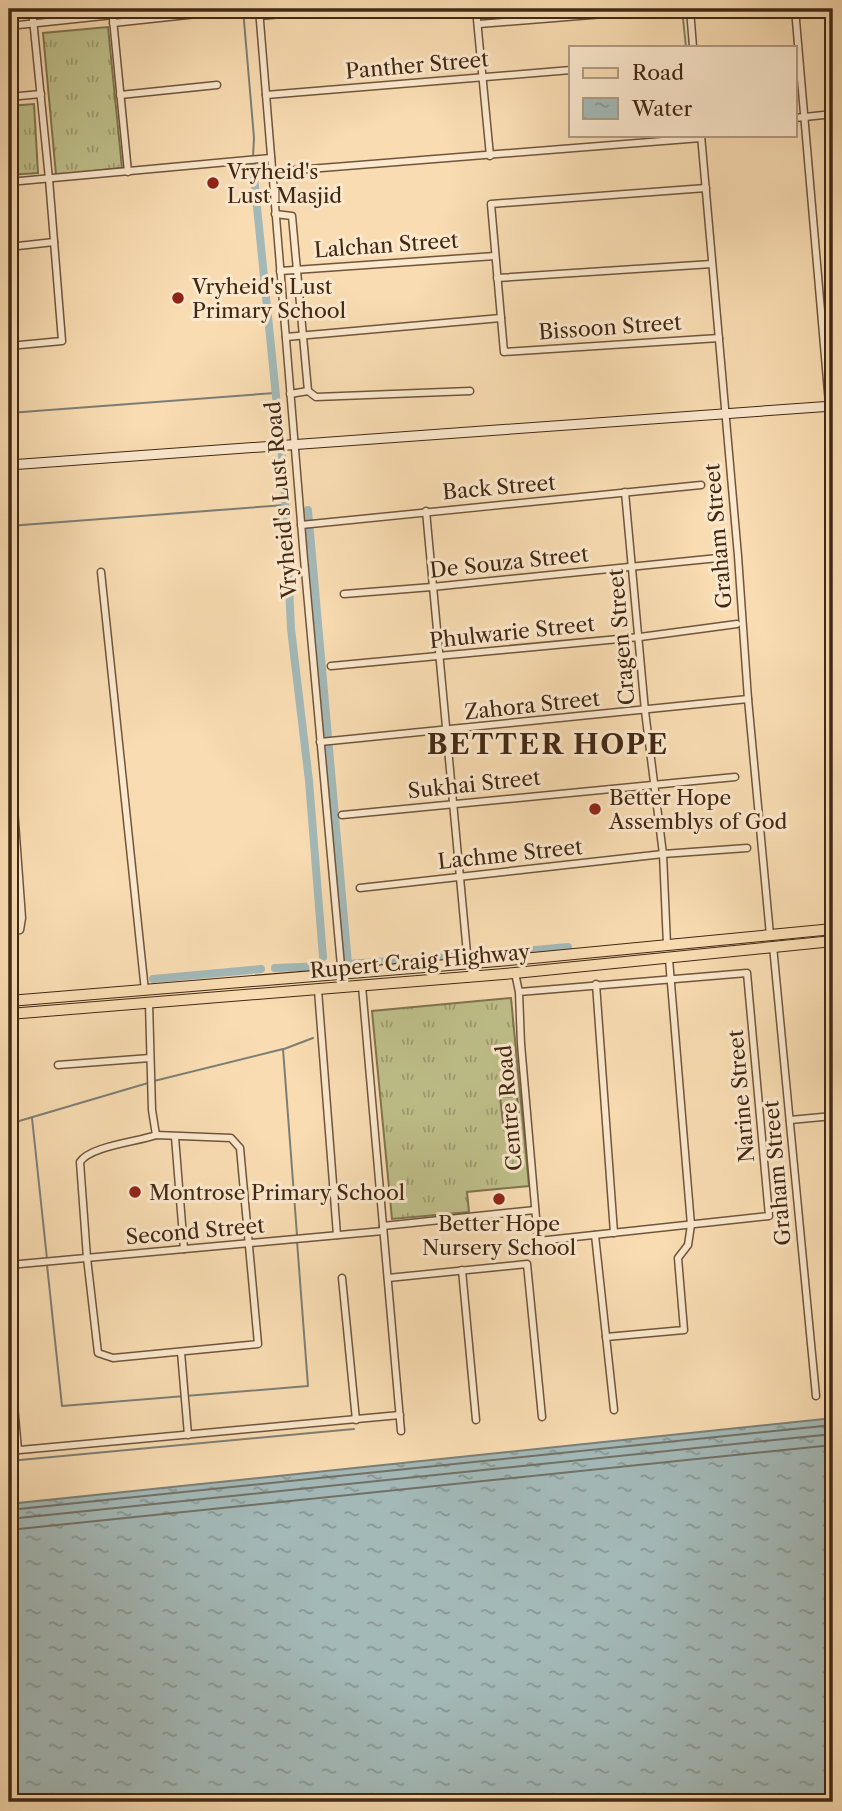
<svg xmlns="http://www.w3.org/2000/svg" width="842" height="1811" font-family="'Libre Caslon Text',serif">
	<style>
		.grass { fill: url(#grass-tufts); stroke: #807450; stroke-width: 2 }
		.garden { fill: #bfc08b; stroke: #807450; stroke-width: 2 }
		.water { fill: url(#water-ripples); stroke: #7c7f76; stroke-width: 2 }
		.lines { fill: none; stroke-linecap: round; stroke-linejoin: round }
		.shore { stroke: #727066; stroke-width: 2 }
		.stream { stroke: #7c7f76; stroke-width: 2 }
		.canal { stroke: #a3b9b8; stroke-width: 8 }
		.street-casing { stroke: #6f553c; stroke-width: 9 }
		.secondary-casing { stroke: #412814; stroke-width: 11 }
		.primary-casing { stroke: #412814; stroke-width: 12 }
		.street { stroke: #fbe8cd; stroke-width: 6 }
		.secondary { stroke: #fbe8cd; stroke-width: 9 }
		.primary { stroke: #f9dcb2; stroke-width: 10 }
		.poi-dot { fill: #8f2418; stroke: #fbe8cd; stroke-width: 2.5 }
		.labels { text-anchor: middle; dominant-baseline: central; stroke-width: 6; stroke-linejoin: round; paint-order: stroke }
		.street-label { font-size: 21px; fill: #412814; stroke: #fbe8cd }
		.poi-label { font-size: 21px; fill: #412814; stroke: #fbe8cd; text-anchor: start }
		.district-label { font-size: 28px; font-weight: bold; letter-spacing: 2px; fill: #412814; stroke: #fbe8cd }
	</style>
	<defs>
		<pattern id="grass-tufts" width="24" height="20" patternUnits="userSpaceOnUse" patternTransform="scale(1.75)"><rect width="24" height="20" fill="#bfc08b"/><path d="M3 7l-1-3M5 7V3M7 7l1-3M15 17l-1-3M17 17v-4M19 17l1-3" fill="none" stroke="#9d9c70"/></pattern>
		<pattern id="water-ripples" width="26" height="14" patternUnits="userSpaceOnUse" patternTransform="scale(1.75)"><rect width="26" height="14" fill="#a3b9b8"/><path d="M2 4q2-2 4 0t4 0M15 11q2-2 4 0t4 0" fill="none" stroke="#869694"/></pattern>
	</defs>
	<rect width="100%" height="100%" fill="#f9dcb2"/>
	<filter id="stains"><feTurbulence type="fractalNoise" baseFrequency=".00286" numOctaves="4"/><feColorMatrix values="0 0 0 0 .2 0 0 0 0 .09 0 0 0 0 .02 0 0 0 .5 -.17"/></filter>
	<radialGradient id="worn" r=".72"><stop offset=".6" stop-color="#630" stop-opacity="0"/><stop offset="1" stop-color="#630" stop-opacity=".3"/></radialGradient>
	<!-- grass -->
	<g class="grass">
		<path d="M108,27L122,168L56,175L43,33Z"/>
		<path d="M34,104L38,173L9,175V106Z"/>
		<path d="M511,998L529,1186L467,1192L469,1212L392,1219L372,1011Z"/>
	</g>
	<!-- garden -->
	<path class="garden" d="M517,1096L520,1128L504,1130L500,1097Z"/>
	<!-- water -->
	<path class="water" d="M833,1418V1802H9V1504Z"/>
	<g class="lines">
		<!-- shore -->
		<g class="shore">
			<path d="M9,1510L833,1425"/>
			<path d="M9,1519L833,1434"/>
			<path d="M9,1530L833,1445"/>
		</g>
		<!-- stream -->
		<g class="stream">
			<path d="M243,9L254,138L253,156"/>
			<path d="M682,9L686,47"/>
			<path d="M9,413L275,393"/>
			<path d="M9,526L285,505"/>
			<path d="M284,1049L313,1038"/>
			<path d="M154,1081L283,1049L297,1235"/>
			<path d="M32,1118L47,1259"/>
			<path d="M9,1124L148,1083"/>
			<path d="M47,1265L62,1406L308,1386L297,1241"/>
			<path d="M9,1461L354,1429"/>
		</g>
		<!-- canal -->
		<g class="canal">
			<path d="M253,167L284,476L291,629L309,781L323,957"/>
			<path d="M308,510L348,964L462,956"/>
			<path d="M479,955L568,947"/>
			<path d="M275,968L324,966"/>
			<path d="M153,979L261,969"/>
		</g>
		<!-- street casing -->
		<g class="street-casing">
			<g id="street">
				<path d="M112,9L128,172"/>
				<path d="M259,9L304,559L343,988"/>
				<path d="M476,9L490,156"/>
				<path d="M690,9L693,47"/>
				<path d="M795,9L833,450"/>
				<path d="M259,16L341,9"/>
				<path d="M113,23L206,13"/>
				<path d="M479,24L666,9"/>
				<path d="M9,26L113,15"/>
				<path d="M120,95L217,85"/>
				<path d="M266,95L571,70"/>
				<path d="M9,97L41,94"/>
				<path d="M795,118L833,114"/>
				<path d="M701,135L738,556L748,699L770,935"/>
				<path d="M271,172L701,138"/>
				<path d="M9,182L271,158"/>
				<path d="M706,188L491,204L504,352L719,338"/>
				<path d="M275,214L292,216L308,391"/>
				<path d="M9,247L54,242"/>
				<path d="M280,271L495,256"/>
				<path d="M497,278L712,264"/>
				<path d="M286,337L501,318"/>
				<path d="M9,346L62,341L49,179L32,9"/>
				<path d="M290,394L308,391L316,397L470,391"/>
				<path d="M625,492L645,711L663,854L667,945"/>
				<path d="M426,511L468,964"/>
				<path d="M301,525L701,485"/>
				<path d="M101,572L145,991"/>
				<path d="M344,594L432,587L718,558"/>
				<path d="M331,666L640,637L737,624"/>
				<path d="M9,740L22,918L20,930L9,933"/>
				<path d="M320,742L748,699"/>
				<path d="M342,815L735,777"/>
				<path d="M360,888L663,854L747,848"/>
				<path d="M773,946L816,1396"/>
				<path d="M515,973L519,992L521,1044L538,1241L769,1216L747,973L519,992"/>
				<path d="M596,984L614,1233"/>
				<path d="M362,986L401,1431"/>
				<path d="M318,990L337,1235"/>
				<path d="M149,1003L152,1110L156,1135"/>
				<path d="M58,1065L150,1058"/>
				<path d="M790,1120L833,1116"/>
				<path d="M156,1135L231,1138L240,1148L258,1344L113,1358L98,1353L87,1258L80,1162C90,1146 137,1142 156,1135Z"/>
				<path d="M175,1137L184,1249"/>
				<path d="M383,1226L535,1210"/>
				<path d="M595,1235L614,1410"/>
				<path d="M9,1265L383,1231"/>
				<path d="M462,1270L476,1420"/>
				<path d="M342,1278L356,1420"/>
				<path d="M388,1278L527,1264L542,1417"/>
				<path d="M606,1337L684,1330L678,1258L688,1245L691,1225L669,959"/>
				<path d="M9,1349L18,1450"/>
				<path d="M181,1352L188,1435"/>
				<path d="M9,1451L400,1415"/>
			</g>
		</g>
		<!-- secondary casing -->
		<g class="secondary-casing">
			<path id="secondary" d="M9,465L833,406"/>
		</g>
		<!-- primary casing -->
		<g class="primary-casing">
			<g id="primary">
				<path d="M9,1001L533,958L833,929"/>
				<path d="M9,1014L515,973L833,941"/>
			</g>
		</g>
		<!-- street -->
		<use href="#street" class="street"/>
		<!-- secondary -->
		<use href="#secondary" class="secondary"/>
		<!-- primary -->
		<use href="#primary" class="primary"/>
	</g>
	<!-- markers -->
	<g class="poi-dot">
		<circle cx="213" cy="183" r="7"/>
		<circle cx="178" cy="298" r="7"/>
		<circle cx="595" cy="809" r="7"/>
		<circle cx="135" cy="1192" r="7"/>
		<circle cx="499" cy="1199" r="7"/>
	</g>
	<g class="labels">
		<!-- street labels -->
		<g class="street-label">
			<text transform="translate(417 65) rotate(-5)">Panther Street</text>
			<text transform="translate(386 245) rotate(-4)">Lalchan Street</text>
			<text transform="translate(610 327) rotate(-4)">Bissoon Street</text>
			<text transform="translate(499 487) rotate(-5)">Back Street</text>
			<text transform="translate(281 500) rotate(-95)">Vryheid's Lust Road</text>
			<text transform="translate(718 536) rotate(-95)">Graham Street</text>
			<text transform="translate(509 562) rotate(-6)">De Souza Street</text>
			<text transform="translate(512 632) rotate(-6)">Phulwarie Street</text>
			<text transform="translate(621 637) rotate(-95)">Cragen Street</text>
			<text transform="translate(532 705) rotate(-6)">Zahora Street</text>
			<text transform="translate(474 784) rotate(-6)">Sukhai Street</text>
			<text transform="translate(510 854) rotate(-6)">Lachme Street</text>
			<text transform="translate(420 961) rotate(-5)">Rupert Craig Highway</text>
			<text transform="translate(741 1096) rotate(-95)">Narine Street</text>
			<text transform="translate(509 1108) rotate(-95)">Centre Road</text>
			<text transform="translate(777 1173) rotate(-95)">Graham Street</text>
			<text transform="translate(195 1231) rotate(-5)">Second Street</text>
		</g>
		<!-- poi labels -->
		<g class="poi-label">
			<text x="227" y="171">Vryheid's<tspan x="227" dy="24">Lust Masjid</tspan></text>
			<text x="192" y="286">Vryheid's Lust<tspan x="192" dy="24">Primary School</tspan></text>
			<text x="609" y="797">Better Hope<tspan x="609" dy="24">Assemblys of God</tspan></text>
			<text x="149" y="1192">Montrose Primary School</text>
			<text x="499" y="1223" text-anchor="middle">Better Hope<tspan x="499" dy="24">Nursery School</tspan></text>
		</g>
		<!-- district labels -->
		<g class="district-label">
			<text x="548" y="744">BETTER HOPE</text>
		</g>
	</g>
	<!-- margin -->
	<rect width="842" height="1811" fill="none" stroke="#f9dcb2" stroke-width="35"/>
	<rect x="10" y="10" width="821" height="1790" fill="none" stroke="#412814" stroke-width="3.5"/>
	<rect x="18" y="18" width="807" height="1776" fill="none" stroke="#412814" stroke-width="2"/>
	<!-- legend -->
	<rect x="569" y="46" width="228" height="91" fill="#fbe8cd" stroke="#b19b83" stroke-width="2"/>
	<rect x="583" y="68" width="35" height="10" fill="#f9dcb2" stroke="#b19b83" stroke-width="2"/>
	<text x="632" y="80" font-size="21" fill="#412814">Road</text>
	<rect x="583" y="98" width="35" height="21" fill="url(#water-ripples)" stroke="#b19b83" stroke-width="2"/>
	<text x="632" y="116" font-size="21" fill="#412814">Water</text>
	<rect width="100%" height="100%" filter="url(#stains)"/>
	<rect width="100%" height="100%" fill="url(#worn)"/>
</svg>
